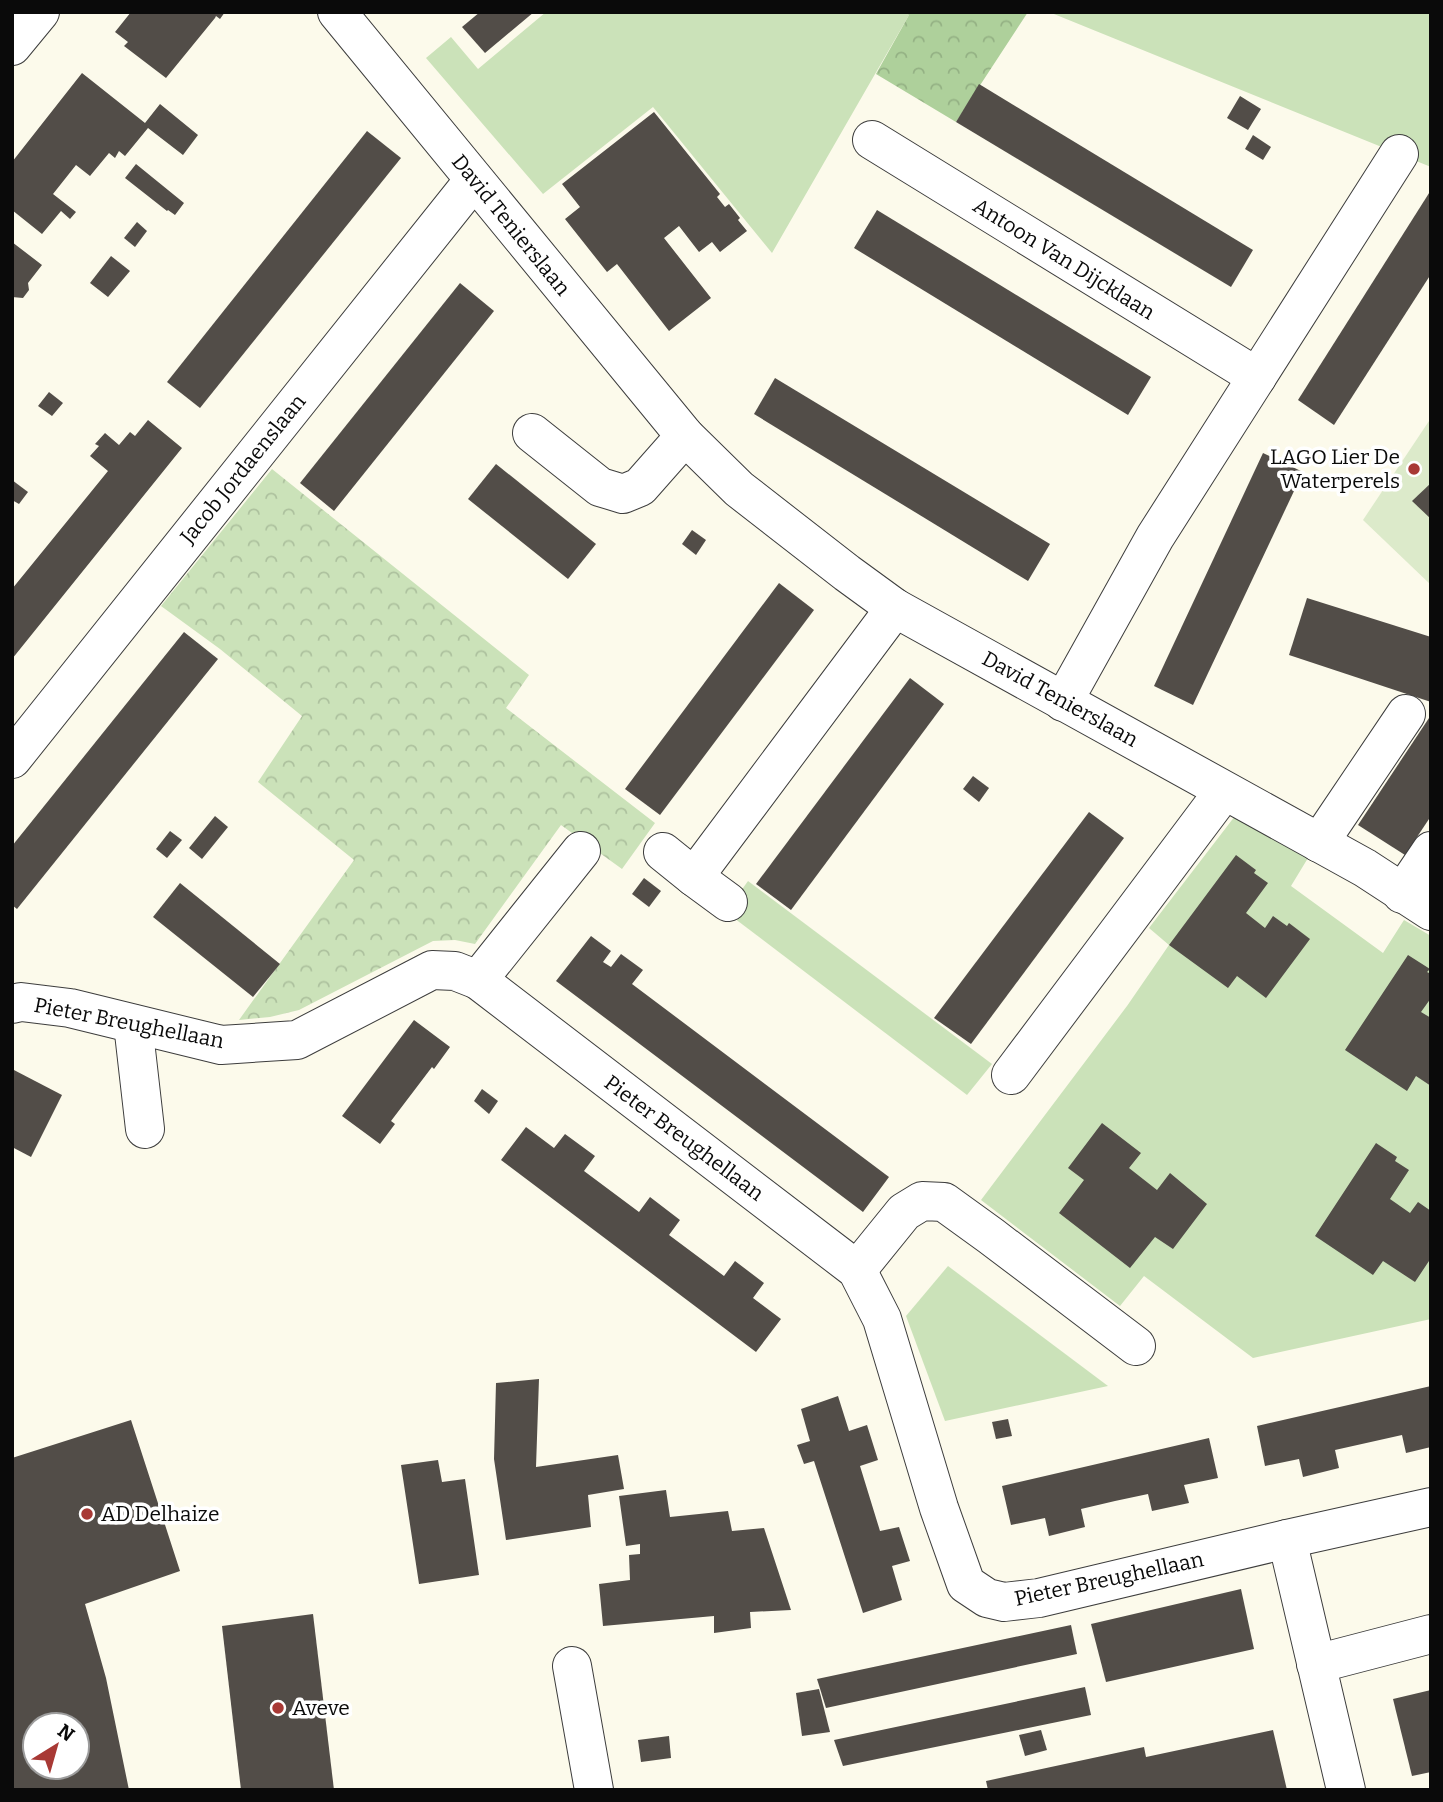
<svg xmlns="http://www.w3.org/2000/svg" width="1443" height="1802" font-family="Bitter,serif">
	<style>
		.grass { fill: #cbe2b9 }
		.forest { fill: url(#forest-crowns) }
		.park { fill: url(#park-crowns) }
		.pitch { fill: #dceaca }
		.building { fill: #524d48; fill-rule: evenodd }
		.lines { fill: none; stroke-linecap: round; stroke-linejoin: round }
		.minor-casing { stroke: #3d3d3d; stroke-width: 40 }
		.minor { stroke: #fff; stroke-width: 38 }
		.poi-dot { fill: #a83935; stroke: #fff; stroke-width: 2.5 }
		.labels { text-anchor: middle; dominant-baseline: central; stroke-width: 7; stroke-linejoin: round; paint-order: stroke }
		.street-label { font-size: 21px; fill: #0a0a0a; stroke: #fff }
		.poi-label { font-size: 21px; fill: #0a0a0a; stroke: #fff; text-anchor: start }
	</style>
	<defs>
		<pattern id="forest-crowns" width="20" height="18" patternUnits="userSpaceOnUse" patternTransform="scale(1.75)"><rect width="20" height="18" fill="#aed09b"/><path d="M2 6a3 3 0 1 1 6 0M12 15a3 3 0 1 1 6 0" fill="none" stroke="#94b184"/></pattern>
		<pattern id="park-crowns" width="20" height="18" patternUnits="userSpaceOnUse" patternTransform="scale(1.75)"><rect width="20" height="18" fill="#cbe2b9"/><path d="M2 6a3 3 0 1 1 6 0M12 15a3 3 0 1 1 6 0" fill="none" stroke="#adc19e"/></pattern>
	</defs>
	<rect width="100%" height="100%" fill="#fcfaeb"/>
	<!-- grass -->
	<g class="grass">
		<path d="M546,12H904L909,15L772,253L653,107L543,194L426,58L451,37L478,69Z"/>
		<path d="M1049,12H1431V167L1399,154Z"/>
		<path d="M1235,816L1308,858L1291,886L1383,953L1404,920L1431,936V1319L1253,1358L1144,1276L1120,1306L981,1200L1127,1006L1169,945L1149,928Z"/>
		<path d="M748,881L992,1064L967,1095L726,912Z"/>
		<path d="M948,1266L1108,1386L945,1421L906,1316Z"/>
	</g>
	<!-- forest -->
	<path class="forest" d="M904,12H1028L956,122L876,74L909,15Z"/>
	<!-- park -->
	<path class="park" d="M272,469L529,675L506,708L655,823L622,869L561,825L475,944L455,940L433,941L299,1010L270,1017L239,1020L354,860L258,782L302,716L220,649L161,606Z"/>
	<!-- pitch -->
	<path class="pitch" d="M1431,418V585L1363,520Z"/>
	<!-- building -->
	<g class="building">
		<path d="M131,12H225L220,19L216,16L215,18L166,78L124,46L128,42L115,32Z"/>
		<path d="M480,12H534L485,53L462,27Z"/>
		<path d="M82,73L145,123L160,104L198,135L183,155L148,128L125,156L119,151L115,158L109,153L90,176L76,165L53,194L76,212L70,219L61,211L42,234L12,210V162Z"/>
		<path d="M979,84L1253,250L1231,287L956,122Z"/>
		<path d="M1240,96L1261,109L1248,130L1227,118Z"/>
		<path d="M654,112L720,194L717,197L725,207L729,204L740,218L738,220L747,231L720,252L712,242L699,252L679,226L664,238L711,298L669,331L617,264L607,272L565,219L580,207L562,184Z"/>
		<path d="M367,131L401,158L200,408L167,382Z"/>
		<path d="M1253,135L1271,147L1263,160L1245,149Z"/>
		<path d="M136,164L184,203L175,215L168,210L167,211L125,178Z"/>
		<path d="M1431,190V274L1334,425L1298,400Z"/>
		<path d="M877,210L1151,377L1128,415L854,248Z"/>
		<path d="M137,222L147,231L135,247L124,238Z"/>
		<path d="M12,242L42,265L28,283L29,290L23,298L12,297Z"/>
		<path d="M111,256L130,271L108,297L90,283Z"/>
		<path d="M460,283L494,311L334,511L300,483Z"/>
		<path d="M775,378L1050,544L1028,581L754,414Z"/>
		<path d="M49,392L63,403L52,416L38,406Z"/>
		<path d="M148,420L182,448L12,659V589L108,471L90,456L99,446L95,444L105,433L119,445L130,432L135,436Z"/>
		<path d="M1263,453L1303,472L1193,705L1154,686Z"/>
		<path d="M496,464L596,544L568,579L468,499Z"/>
		<path d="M12,480L28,492L19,504L12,500Z"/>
		<path d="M1431,483V519L1412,501Z"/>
		<path d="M692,530L706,540L696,555L682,544Z"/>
		<path d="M779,583L814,610L660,815L625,789Z"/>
		<path d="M1307,598L1431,637V702L1289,655Z"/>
		<path d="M184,632L218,659L17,909L12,905V846Z"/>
		<path d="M910,678L944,704L791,910L756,884Z"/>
		<path d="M1431,715V816L1405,855L1358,825Z"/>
		<path d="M973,776L989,788L979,802L963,789Z"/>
		<path d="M1089,812L1124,838L971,1044L934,1018Z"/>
		<path d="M215,816L228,827L202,859L189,848Z"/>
		<path d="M170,831L182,840L167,858L156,849Z"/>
		<path d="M1236,855L1256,870L1254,873L1268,883L1246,913L1265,928L1273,916L1287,926L1289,923L1310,939L1266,998L1237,976L1228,988L1169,945Z"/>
		<path d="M644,878L661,891L649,907L632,894Z"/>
		<path d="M180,883L280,964L253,997L153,917Z"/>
		<path d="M591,936L611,951L603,962L611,967L621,954L643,970L632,984L889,1177L863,1212L556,981Z"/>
		<path d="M1408,955L1430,969L1427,972L1431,974V998L1421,1012L1431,1018V1086L1416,1076L1407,1091L1345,1050Z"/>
		<path d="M414,1020L450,1047L434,1069L432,1067L391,1121L395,1124L380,1144L342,1116Z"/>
		<path d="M12,1069L62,1095L31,1157L12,1147Z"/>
		<path d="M482,1089L498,1101L489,1114L474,1101Z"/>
		<path d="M1102,1123L1141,1153L1129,1168L1157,1190L1170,1173L1207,1204L1173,1249L1155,1237L1130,1268L1059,1213L1084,1180L1068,1168Z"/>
		<path d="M526,1127L554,1148L565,1134L595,1156L584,1171L639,1212L650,1197L680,1220L669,1235L724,1276L735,1261L764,1283L753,1298L781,1319L756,1352L501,1160Z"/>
		<path d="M1376,1143L1397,1157L1395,1161L1409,1170L1390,1199L1410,1213L1418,1202L1431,1211V1258L1415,1282L1383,1261L1373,1275L1315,1236Z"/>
		<path d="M539,1379L536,1467L618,1455L624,1489L588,1495L591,1527L506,1540L494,1459L496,1383Z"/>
		<path d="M1431,1386V1447L1406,1453L1402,1435L1335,1450L1339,1468L1303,1477L1299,1459L1265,1466L1257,1426Z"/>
		<path d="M838,1396L849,1431L867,1425L878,1460L860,1466L880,1531L899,1527L910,1561L892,1566L902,1600L863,1613L814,1461L804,1464L797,1445L810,1441L801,1409Z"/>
		<path d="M1008,1419L1012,1436L996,1439L992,1422Z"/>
		<path d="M131,1420L180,1571L85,1604L106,1678L129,1790H12V1458ZM35,1725H77V1767H35Z"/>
		<path d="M1209,1438L1218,1478L1184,1485L1189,1503L1152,1511L1148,1494L1115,1501L1081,1509L1085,1527L1049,1536L1045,1518L1011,1525L1002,1486Z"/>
		<path d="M438,1460L442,1482L465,1479L479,1575L419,1584L401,1465Z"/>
		<path d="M666,1490L670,1517L728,1511L732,1531L764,1528L791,1610L750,1612L751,1628L714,1633V1616L603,1626L599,1584L630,1580L629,1555L640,1554V1544L626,1546L619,1496Z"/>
		<path d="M1241,1589L1254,1649L1106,1682L1091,1624Z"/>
		<path d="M313,1614L334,1790H241L222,1626Z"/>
		<path d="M1071,1625L1077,1654L826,1708L817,1679Z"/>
		<path d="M1085,1687L1091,1715L843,1766L834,1740Z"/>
		<path d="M819,1689L830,1732L802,1736L796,1693Z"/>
		<path d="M1431,1690V1772L1412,1776L1393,1699Z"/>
		<path d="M1041,1730L1047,1750L1025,1756L1019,1735Z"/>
		<path d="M1273,1730L1287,1790H988L986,1781L1144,1747L1146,1757Z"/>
		<path d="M669,1736L671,1758L641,1762L638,1740Z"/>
	</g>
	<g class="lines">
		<!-- minor casing -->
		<g class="minor-casing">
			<g id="minor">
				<path d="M337,12L685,436L739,489L847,573L895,608L1365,868L1431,911"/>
				<path d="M12,46L40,12"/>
				<path d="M872,140L1257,377"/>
				<path d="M532,433L600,487L623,494L640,487L685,436"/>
				<path d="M1063,702L1155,537L1399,154"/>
				<path d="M12,759L474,180"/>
				<path d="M1319,843L1406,714"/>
				<path d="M663,852L694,877L895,608"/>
				<path d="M694,877L728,902"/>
				<path d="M1402,894L1431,851"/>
				<path d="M478,980L857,1270L882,1319L939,1508L966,1584L987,1598L1004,1602L1039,1598L1287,1539L1431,1507"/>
				<path d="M12,1004L21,1002L70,1008L221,1045L297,1040L432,970L455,971L478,980L581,851"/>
				<path d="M133,1024L145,1129"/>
				<path d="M1011,1075L1224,791"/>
				<path d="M857,1270L904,1212L922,1201L944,1202L991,1236L1136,1346"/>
				<path d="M1287,1539L1346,1790"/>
				<path d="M1316,1664L1431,1634"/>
				<path d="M572,1666L594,1790"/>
			</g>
		</g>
		<!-- minor -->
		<use href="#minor" class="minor"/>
	</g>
	<!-- markers -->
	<g class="poi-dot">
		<circle cx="1414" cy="469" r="7"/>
		<circle cx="87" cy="1514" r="7"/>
		<circle cx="278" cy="1708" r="7"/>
	</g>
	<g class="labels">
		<!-- street labels -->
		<g class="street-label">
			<text transform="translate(511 225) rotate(51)">David Tenierslaan</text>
			<text transform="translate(1064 259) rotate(32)">Antoon Van Dijcklaan</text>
			<text transform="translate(243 469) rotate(-51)">Jacob Jordaenslaan</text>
			<text transform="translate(1060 699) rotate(29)">David Tenierslaan</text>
			<text transform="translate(129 1023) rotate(11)">Pieter Breughellaan</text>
			<text transform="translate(684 1138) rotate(37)">Pieter Breughellaan</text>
			<text transform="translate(1109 1579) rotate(-12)">Pieter Breughellaan</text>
		</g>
		<!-- poi labels -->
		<g class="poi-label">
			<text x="1400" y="457" text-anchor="end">LAGO Lier De<tspan x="1400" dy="24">Waterperels</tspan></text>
			<text x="101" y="1514">AD Delhaize</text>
			<text x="292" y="1708">Aveve</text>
		</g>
	</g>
	<!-- border -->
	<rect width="1443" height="1802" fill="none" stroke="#0a0a0a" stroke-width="28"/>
	<!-- north arrow -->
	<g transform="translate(56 1746) rotate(37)"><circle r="33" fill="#ffffff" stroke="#9d9d9d" stroke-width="2"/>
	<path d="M0-5L12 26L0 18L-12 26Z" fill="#a83935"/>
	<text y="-10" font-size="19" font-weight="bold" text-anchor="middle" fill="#0a0a0a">N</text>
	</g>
</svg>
